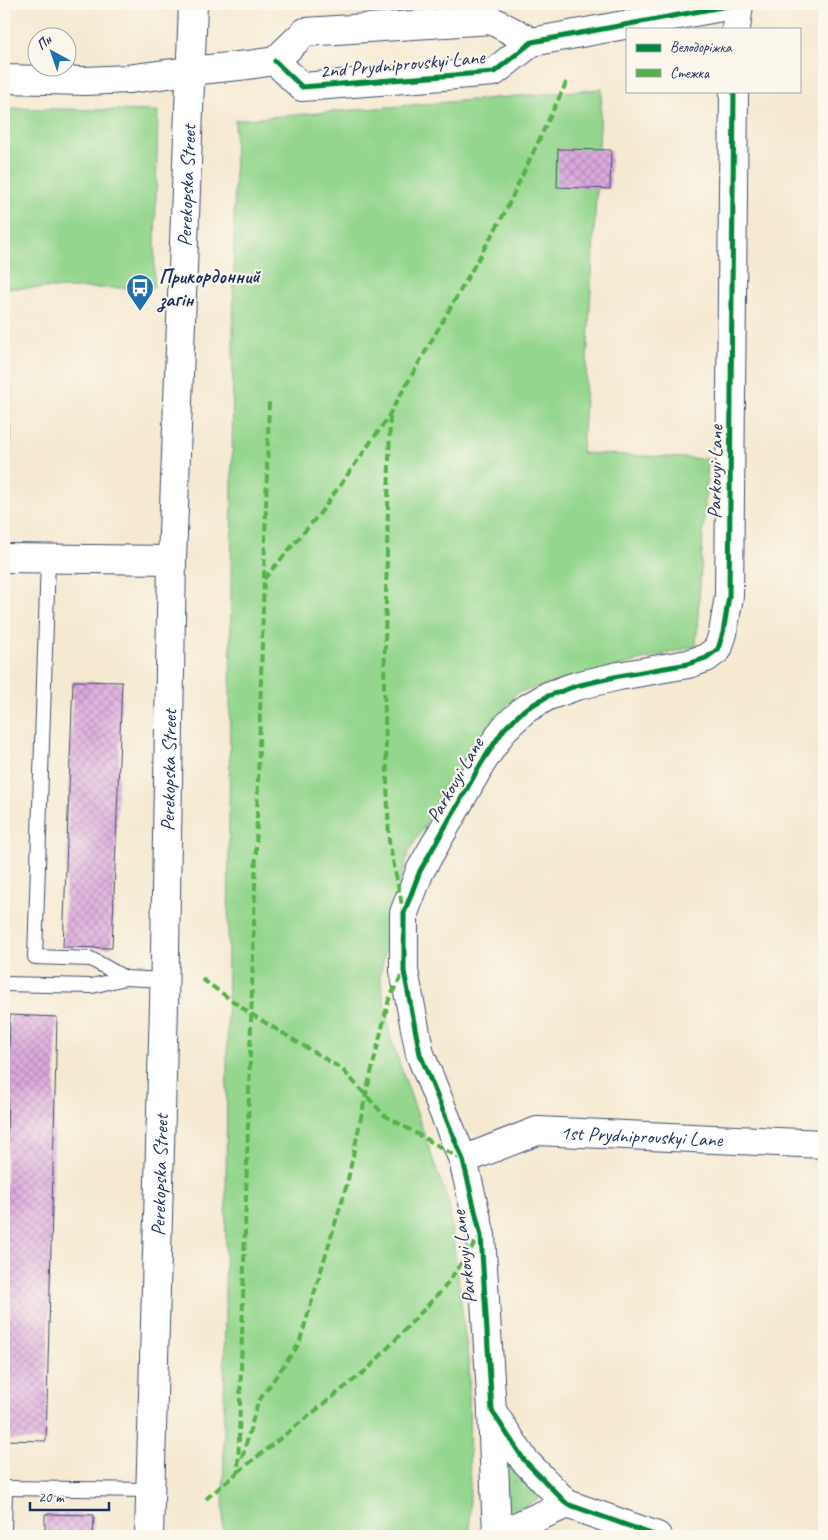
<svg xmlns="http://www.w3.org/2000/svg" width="828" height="1540" viewBox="0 0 828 1540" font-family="Caveat,sans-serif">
<defs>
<pattern id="grass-tufts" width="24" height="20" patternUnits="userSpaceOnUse" patternTransform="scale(1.25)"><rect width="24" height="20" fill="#94d68e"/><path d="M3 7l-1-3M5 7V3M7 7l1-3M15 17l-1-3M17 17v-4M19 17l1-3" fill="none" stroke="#7fb87d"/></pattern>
<pattern id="building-cross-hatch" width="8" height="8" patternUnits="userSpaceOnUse" patternTransform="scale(1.25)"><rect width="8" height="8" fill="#dda9dd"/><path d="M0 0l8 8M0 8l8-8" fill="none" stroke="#b28ab6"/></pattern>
</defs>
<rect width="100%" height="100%" fill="#fbf7ec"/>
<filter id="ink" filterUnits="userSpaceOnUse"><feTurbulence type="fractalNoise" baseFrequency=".02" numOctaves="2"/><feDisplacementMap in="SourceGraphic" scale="10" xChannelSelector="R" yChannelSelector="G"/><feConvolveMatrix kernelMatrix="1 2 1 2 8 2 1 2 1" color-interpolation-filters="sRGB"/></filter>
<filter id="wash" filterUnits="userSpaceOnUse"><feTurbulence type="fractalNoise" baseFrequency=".0096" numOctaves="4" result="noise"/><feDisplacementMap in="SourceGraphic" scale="20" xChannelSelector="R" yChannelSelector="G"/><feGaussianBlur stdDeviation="1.12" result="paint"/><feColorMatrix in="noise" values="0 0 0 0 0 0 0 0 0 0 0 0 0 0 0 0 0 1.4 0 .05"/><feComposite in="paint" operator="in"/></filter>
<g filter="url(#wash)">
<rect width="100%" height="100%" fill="#f5e9d1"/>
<path fill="url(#grass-tufts)" stroke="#588276" d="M503,1449L539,1498L507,1518Z"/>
<g fill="#94d68e" stroke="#588276">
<path d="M602,89L582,453L708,459L696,646L516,693L451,781L408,853L391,923L380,976L390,1036L449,1205L469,1367L470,1536H223L235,120Z"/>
<path d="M4,108L158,111L154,288H4Z"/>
</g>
<g id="blocks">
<g fill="url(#building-cross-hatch)">
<path d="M558,149L611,150L610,189L557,187Z"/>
<path d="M4,382L9,383L7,484H4Z"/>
<path d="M73,681L122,682L112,948L63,947Z"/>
<path d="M10,1015L57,1017L46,1441L4,1440V1254Z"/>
<path d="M45,1514L94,1515L93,1536H45Z"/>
</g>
</g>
</g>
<g filter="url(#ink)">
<use href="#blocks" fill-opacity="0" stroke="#3c4b6f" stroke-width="1"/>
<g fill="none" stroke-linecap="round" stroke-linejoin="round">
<defs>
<g id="service">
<path d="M48,560L35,957L91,959L125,978L165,980"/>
<path d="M4,984L92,986L125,978"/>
<path d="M4,1488L150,1490"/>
<path d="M4,1531L5,1488"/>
</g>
<g id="minor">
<path d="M736,29L739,4"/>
<path d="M275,61L302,87L494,72L532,42L738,4"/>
<path d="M190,71L248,65L275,61L305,32L491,20L532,42"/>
<path id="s1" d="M463,1160L537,1131L824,1144"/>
<path d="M492,1411L497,1535"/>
<path d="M495,1536L567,1504"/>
<path d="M657,1536L567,1504L524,1460L492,1411L481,1236L463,1160L420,1054L404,971V913L420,871L482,762L504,729L524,710L548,696L576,686L619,676L688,664L706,658L718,649L723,633L729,596L734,91"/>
</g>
<g id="secondary">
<path d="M4,79L86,81L128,79L190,71"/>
<path d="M4,558L172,560"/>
</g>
<g id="primary">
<path id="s2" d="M149,1536L164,1005L172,560L193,4"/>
</g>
</defs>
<use href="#service" stroke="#3c4b6f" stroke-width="16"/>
<use href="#minor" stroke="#3c4b6f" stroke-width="30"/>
<use href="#secondary" stroke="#3c4b6f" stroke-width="30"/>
<use href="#primary" stroke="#3c4b6f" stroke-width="30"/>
<use href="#service" stroke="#fff" stroke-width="14"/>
<use href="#minor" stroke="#fff" stroke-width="28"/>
<use href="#secondary" stroke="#fff" stroke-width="28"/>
<use href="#primary" stroke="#fff" stroke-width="28"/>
<g stroke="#55b248" stroke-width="4" stroke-dasharray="8 4" stroke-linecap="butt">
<path d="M390,417L384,686L389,841L403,910"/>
<path d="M264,579L321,512L385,422L504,214L567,81"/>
<path d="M202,979L251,1014L342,1069L384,1115L461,1159"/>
<path d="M242,1458L258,1402L299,1344L347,1184L366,1094L389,999L404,971"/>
<path d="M238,1472L369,1368L444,1288L480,1236"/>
<path d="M206,1499L238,1472L269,402"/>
</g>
<defs>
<g id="cycleway">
<path d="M275,61L302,87L494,72L532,42L738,4"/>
<path d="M657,1536L567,1504L524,1460L492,1411L481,1236L463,1160L420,1054L404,971V913L420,871L482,762L504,729L524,710L548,696L576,686L619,676L688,664L706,658L718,649L723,633L729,596L734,91"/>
</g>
</defs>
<use href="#cycleway" stroke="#fbf7ec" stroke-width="8"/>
<use href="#cycleway" stroke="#00873e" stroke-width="5"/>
</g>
</g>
<defs>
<symbol id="bus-pin" viewBox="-11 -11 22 30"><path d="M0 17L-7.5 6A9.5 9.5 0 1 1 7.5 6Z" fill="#1f6fb2" stroke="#fbf7ec"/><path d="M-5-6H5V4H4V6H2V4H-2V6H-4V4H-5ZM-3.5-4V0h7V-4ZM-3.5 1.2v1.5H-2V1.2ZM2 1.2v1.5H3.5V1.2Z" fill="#fff"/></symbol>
</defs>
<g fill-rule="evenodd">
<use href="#bus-pin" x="124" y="272" width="32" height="43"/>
</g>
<g text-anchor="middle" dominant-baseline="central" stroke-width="4.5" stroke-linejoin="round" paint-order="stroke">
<g font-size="20" fill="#1b2f5e" stroke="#fbf7ec">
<text transform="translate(402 64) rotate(-5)">2nd Prydniprovskyi Lane</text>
<text stroke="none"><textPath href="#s2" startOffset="1351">Perekopska Street</textPath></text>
<text transform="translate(715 472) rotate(-89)">Parkovyi Lane</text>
<text stroke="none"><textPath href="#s2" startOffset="766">Perekopska Street</textPath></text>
<text transform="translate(455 780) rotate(-60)">Parkovyi Lane</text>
<text stroke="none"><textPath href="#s1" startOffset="184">1st Prydniprovskyi Lane</textPath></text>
<text stroke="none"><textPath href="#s2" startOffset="361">Perekopska Street</textPath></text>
<text transform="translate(464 1257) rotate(-97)">Parkovyi Lane</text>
</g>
<g font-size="20" font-weight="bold" fill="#1b2f5e" stroke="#fbf7ec" text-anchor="start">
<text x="159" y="276">Прикордонний<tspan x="159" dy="23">загін</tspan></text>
</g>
</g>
<rect width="828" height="1540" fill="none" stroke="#fbf7ec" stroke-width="20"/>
<rect x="626" y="28" width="175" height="65" fill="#fbf7ec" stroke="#a1a7b3"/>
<rect x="636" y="44" width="25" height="8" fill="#00873e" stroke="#a1a7b3"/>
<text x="670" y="52" font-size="15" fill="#1b2f5e">Велодоріжка</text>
<rect x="636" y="69" width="25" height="8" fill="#55b248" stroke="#a1a7b3"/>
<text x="670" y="78" font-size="15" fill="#1b2f5e">Стежка</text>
<g transform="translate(52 52) rotate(320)"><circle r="24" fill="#fbf7ec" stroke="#a1a7b3"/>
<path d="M0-4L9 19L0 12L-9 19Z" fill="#1f6fb2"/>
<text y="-8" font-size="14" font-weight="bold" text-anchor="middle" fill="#1b2f5e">Пн</text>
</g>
<path d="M30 1502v8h79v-8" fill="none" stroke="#1b2f5e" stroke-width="2.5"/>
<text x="38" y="1502" font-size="15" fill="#1b2f5e" stroke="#fbf7ec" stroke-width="4" paint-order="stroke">20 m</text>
</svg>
